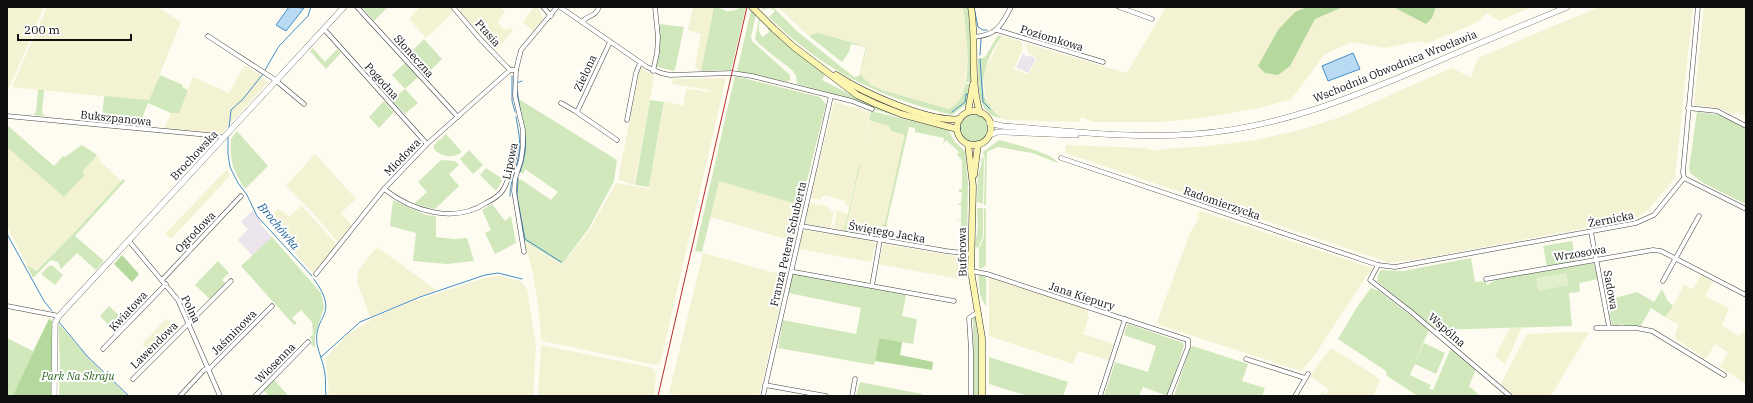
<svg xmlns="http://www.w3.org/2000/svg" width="1753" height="403" viewBox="0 0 1753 403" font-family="'IBM Plex Serif',serif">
<rect width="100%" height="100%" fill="#fefcf1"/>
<g fill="#ece4ed">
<path d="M1024,52L1025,56L1027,57L1029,55L1036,59L1028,73L1016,67Z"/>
<path d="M253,210L261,222L260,224L272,237L253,256L238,240L248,229L241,222Z"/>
</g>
<g fill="#f3f2d2">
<path d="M7,7H44L7,93Z"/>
<path d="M47,7H158L181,22L149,101L12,87Z"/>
<path d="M420,7H452L455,11L426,38L409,19Z"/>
<path d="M464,7H500L505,12L497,22L505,30L511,28L513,30L496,51L459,11Z"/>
<path d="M534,7H538L543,19L540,27L534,32L523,22Z"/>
<path d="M693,7H714L701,71L695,67L701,34L688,30Z"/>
<path d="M778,7H963L967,32V65L964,90L960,100L949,109L899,96L871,85L860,74L867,47L819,33L812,34L809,36Z"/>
<path d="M1166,7H1307L1295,12L1303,39L1315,19L1343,7H1393L1426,24L1432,18L1436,7H1532L1499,21L1487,13L1478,22L1426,44L1420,41L1385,48L1351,42L1325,54L1296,93L1289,100L1259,108L1202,118L1162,122H1093L1082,117L1080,119V122L1008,120L1001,118L988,104L984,87V71L1002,36L1021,41L1023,49L1014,69L1028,75L1037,59L1028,52L1025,45L1027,44L1127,73Z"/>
<path d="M1599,7H1693L1675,178L1649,209L1638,217L1612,223H1589L1586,227L1581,229L1425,258L1390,263L1065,153L1066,145L1144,148L1155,151L1171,148L1197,147L1251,141L1300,130L1341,117L1451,68L1471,77L1478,58Z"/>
<path d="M1704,7H1746V117L1736,112L1734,115L1722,109L1694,105Z"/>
<path d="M245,65L268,82L220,135L164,130L171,113H179L193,77L229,93Z"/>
<path d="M640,67L653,75L654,78L634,185L618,180Z"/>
<path d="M726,78L661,360L657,364H650L543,341L541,338L538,304L533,274L525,243L562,265L590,229L616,183L651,189L649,187L665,101L683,106L686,89L711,92L710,90L672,84L673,79Z"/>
<path d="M834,102L870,112L862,151L869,120L881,123L889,126L891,131L904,134L903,146L885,223L871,233L849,228L846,226L859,165L849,206L845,205V201L827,196H822L820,200L812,198L811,195Z"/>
<path d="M7,147L64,197L85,175L82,172L97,155L100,161L121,181L73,234L35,271L27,265L7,226Z"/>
<path d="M315,154L356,199L341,213L351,225L338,242L312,212L286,186Z"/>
<path d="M227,169L230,176L171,239L165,234Z"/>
<path d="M719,181L803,206L795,240L793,241L710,217Z"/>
<path d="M808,203L827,206L830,211L834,212L830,228L805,224Z"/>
<path d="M302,206L337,245L313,273L266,221L278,209L289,216Z"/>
<path d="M837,210L848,214L844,231L834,229Z"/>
<path d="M1201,211L1372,268L1314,356L1301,371L1159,325L1158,319L1190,233L1199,218L1196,215Z"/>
<path d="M805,230L873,241L875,244L871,262L799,249L802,232Z"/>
<path d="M884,244L960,257L959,279L878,264Z"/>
<path d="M377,247L388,255L436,290L370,317L357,281L358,271Z"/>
<path d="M703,253L787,276L759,396H679L669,393Z"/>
<path d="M1701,275L1713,281L1705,296L1729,308L1722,325L1739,336L1746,329V384L1720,367L1728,352L1715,344L1706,359L1676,339L1675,333L1679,325L1665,317L1673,306L1684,285L1693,289Z"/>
<path d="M499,276L520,281L527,289L536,346L533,396H329L326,358L348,334L374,318L408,303L485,278Z"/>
<path d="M989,277L1089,309L1087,316L1089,317L1083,334L1114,344L1108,360L1078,351L1073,364L989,336Z"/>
<path d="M166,319L179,329L153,355L142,344Z"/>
<path d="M1522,327L1505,364L1495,356L1510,328Z"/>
<path d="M1573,332H1588V334L1551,396H1512L1500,385L1527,334Z"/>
<path d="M541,345L649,367L654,369L656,375L654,396H538Z"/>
<path d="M1331,348L1376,376L1380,381L1373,396H1319L1322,391L1326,394L1329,390L1310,376Z"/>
</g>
<g fill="#d1e8bc">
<path d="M362,7H388L374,21Z"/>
<path d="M714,7C721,7 724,12 730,11C737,11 738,7 746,7L731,70L701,71Z"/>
<path d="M763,7H773L798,32L854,77L859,76L866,47L851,44L849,52L842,62L809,36L812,34L819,33L867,47L860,74L871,85L885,91L949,109C953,106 957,104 960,99C973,78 966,30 963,7H969L973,70L971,82H967L966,84L971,85L968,103L952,115C879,97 823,71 769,17L775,11C771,7 767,8 763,10L761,8Z"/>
<path d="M751,10L756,15L751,37L752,41L790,75V80L787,82L737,71Z"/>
<path d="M759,18L760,20C759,26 757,32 763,37L769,32L767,26L780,39L833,80L825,75L822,80L875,107L946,129L910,120L873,109L853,100L797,84L796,76L793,71L759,44L755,39Z"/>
<path d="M660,24L684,27L675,70L673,71L655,66Z"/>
<path d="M998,35L1002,36C989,52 975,86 989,105C992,110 997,114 1001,118C975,116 978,78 978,59L985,57Z"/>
<path d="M424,39L442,59L425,76L407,56Z"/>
<path d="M313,48L325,62L337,49L341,53L326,69L310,51Z"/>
<path d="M405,63L418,77L405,89L418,103L405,114L391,100L405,89L392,75Z"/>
<path d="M160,75L183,85L182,87L188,90L179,113H171L148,103L138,128L103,124L99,121L102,119L104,96L149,100Z"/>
<path d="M735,76L820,97L826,104L805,189L803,206L719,181L702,252L695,251Z"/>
<path d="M38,90H44L42,113L46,116L33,115L36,112Z"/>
<path d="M517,98L617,160L614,181L589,228L562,264L524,241L515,188L516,179L522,180L551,200L558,192L525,169L523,174L519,171L525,144Z"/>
<path d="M650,100L664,102L649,187L635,185Z"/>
<path d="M384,101L394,112L379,128L369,117Z"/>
<path d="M871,111L948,130L955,142L965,151L968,183L967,248L965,251H961L963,235H961V220H956L961,219V205H956L961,203L962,192H959V189H962V160L957,155L959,152L946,140L943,144L944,138L915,132V128L909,127L886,227L881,226L885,223L904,137L903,134L891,131L889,126L869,120Z"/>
<path d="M1697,112L1721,115L1746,128V204L1705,184L1690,173L1689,169Z"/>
<circle cx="974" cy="128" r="14"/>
<path d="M7,125L54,166L63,156L65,157L82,145L97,155L82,172L85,175L64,197L7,147Z"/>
<path d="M237,131L268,166L245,189C232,169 230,162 231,139Z"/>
<path d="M446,134L462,152C452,159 442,157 434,149V145Z"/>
<path d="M999,140C1010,143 1054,153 1058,163L1032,153L998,147L987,152L986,205H984L985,160L983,152Z"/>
<path d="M469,150L483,165L473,174L460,159Z"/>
<path d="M982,155L984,160L983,204L977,202L978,174L981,166Z"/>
<path d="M441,160L455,161L459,165L449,174L459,186L435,209L414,204L427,192L418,182Z"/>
<path d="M859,165H860L846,226L849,228L871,233L877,229L876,236L844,231Z"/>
<path d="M486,168L503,179L496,191L480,175Z"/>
<path d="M123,179L125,181L75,236L104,261L96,270L77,253L61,269L58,262L51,260L33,278L27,265L36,271L73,234Z"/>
<path d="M393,200L426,215L436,216V237L454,239L467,238L474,261L447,264L413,261L416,233L390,226Z"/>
<path d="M492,204L505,221L511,216L516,243L495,254L485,233L491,230L482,210Z"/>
<path d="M977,208H983V236L978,248L975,246L978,227Z"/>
<path d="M984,208L986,209V266L979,269V248L984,237Z"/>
<path d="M272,237L321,293L324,307L315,336V348L311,344L312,340L310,337L313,334L312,322L301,310L292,318L297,323L294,325L241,266Z"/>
<path d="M1572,241L1576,262L1547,266L1543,246Z"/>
<path d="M1471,258L1475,282L1485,281L1487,285L1499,278L1594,263L1598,279L1579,283V281L1580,292L1569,293L1572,326L1436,330L1377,281L1378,275L1381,270L1403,271Z"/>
<path d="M218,261L229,273L222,280L227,284L211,300L195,285Z"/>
<path d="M49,266H53L63,275L55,285L41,274Z"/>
<path d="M792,273L906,295L902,316L917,319L913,344L879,338L874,365L778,348L783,320L856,334L861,308L789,293Z"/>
<path d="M978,274L986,276V307L980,295Z"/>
<path d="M1371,288L1379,291L1429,330L1414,364L1424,343L1445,353L1436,374L1415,364L1410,375L1431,385L1429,389L1433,390L1450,350L1453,349L1465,361L1476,369L1469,386L1479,395V396H1418L1387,376L1386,371L1338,339L1357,307Z"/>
<path d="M1662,289L1667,300L1673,306L1665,317L1651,308L1640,327L1627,326L1621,324L1618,326L1612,325L1607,300L1637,292L1654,302Z"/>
<path d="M109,306L126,322L116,333L100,316Z"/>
<path d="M975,316L979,343V396H973V317Z"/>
<path d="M49,319H51L53,396H7V338L33,351Z"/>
<path d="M58,323L91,361L128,396H59L60,363Z"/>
<path d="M1129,324L1183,343L1184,345L1168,396L1143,387L1139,396H1104L1115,362L1148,372L1156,346L1124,335L1127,325Z"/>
<path d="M1193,346L1248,364L1242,381L1265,388L1262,396H1174L1190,348Z"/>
<path d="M989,357L1068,382L1063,396H1028L989,384Z"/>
<path d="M274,380L287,394L285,396H269L263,390Z"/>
<path d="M860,382L922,394V396H856Z"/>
</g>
<g fill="#b5d89c">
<path d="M1307,7H1343L1315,19L1290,66L1278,75L1265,73L1258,66L1278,30L1295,12Z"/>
<path d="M1393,7H1436L1432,18L1426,24Z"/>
<path d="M122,255L139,274L132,282L114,264Z"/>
<path d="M49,319L53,322L52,359L53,396H13Z"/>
<path d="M879,338L902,342L900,355L933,362L932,370L875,361Z"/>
</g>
<path fill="#e2efcd" d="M1566,273L1569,285L1538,291L1536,278Z"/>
<g fill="#b8dbf3" stroke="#438ec7">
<path d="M289,7L304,8L286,31L276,25Z"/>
<path d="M1353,53L1360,69L1328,81L1322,66Z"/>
</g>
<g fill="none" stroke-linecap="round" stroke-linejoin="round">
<g stroke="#438ec7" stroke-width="1">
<path d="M974,7L978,27L983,30H987"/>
<path d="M980,55L981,39"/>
<path d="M980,59L983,102L990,109"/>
<path d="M265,70L279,46L308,16L311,7"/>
<path d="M512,76V101L515,112"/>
<path d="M517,83L522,81"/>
<path d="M517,90L521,115"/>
<path d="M952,112L965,102L966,94H968"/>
<path d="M229,128L231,110L243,99L263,74"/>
<path d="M228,137V154L230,167L238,183L247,195L257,216L312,276"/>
<path d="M520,172C524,160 527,149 525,136"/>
<path d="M518,178L517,196L525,239L561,262"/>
<path d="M510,196C510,181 517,168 519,153C521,141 518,129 516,117"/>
<path d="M7,234L44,301L52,311"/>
<path d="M314,279C341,317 313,314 317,344C319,354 324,364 325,374C326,381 325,389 326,396"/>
<path d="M59,322L87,356L129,396"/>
<path d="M321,357L360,322L420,297L485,275L498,273L522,279"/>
</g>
<defs>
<g id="minor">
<path d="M357,7L458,117"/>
<path d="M453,7L480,39L510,70"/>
<path d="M543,7L551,16"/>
<path d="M560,7L647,67L661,73L670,75L732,73L752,76L852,101L872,109"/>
<path d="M1119,7L1152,19"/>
<path d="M582,22C588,14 595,18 599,7"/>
<path d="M324,29L427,144"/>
<path d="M997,30L1103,62"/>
<path d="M208,36L274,79L304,104"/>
<path d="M974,37C997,35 1001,26 1011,7"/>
<path d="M653,71L657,53L658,37L655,7"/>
<path d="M561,103L575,111L617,140"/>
<path d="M1688,108L1717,111L1746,126"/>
<path d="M577,112L610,42"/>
<path d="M7,116L219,136L223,139"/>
<path d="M627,120L636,73L640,63"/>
<path d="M1061,158L1378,265L1395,267L1636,223L1654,215L1684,178"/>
<path d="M1684,178L1683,172L1698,7"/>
<path d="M1684,178L1746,209"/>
<path d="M384,189C412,211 454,224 486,203C492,200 499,196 503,190C509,180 515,158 516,146"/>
<path d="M801,226L946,251L971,254"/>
<path d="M1591,232L1609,327"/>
<path d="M129,241L178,300L220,396"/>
<path d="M524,252L514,191L515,179L521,160L523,145V130L515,96L516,70L521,50L557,7"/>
<path d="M1378,265L1370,280L1410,311L1510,396"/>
<path d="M971,271L987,274L1188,340V347L1169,396"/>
<path d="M794,272L954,301"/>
<path d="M316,274L384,189L427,144L510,70H516"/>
<path d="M1486,279L1653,250L1661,251L1746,295"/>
<path d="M162,280L241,196"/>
<path d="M1663,281L1699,216"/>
<path d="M872,286L880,240"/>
<path d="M7,306L59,316"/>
<path d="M1596,328H1636L1652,331L1724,375"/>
<path d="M103,349L166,284"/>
<path d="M1246,359L1305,378"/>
<path d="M133,379L231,281"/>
<path d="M765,385L826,396"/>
<path d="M180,396L204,370L210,368L272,306"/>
<path d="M255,396L308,342"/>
<path d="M763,396L831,96"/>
<path d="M852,396L855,379"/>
<path d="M971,396V350L969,318L975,314L979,315"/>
<path d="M1100,396L1125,319"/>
<path d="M1295,396L1308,374"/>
</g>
<g id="tertiary">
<path d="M989,123L1002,126C1068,131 1129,139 1195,134C1280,128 1359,95 1436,62C1480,43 1524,25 1567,7"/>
<path d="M989,135L998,132H1007L1076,135"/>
<path d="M54,396L55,323L59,316L344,7"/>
</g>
<g id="secondary">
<path d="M752,7L774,29L794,47L857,95L876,104L901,114L957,129"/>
<path d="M971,7C977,42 969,79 980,113"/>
<path d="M836,75C862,92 929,123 960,119"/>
<circle cx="974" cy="128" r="17"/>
<path d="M968,112L973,84"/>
<path d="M968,144L973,186L971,271L982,338V396"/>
<path d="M974,175L978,144"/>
</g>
</defs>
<use href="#minor" stroke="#424242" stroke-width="5"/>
<use href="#tertiary" stroke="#424242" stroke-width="6"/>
<use href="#secondary" stroke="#313131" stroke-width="7"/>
<use href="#minor" stroke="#fff" stroke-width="4"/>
<use href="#tertiary" stroke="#fff" stroke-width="5.5"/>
<use href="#secondary" stroke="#fbf5b0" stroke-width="6"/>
<path stroke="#b92d2f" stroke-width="1" d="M658,396L747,7"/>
</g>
<g text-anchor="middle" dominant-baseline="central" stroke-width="4" stroke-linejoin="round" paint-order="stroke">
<g font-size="11" fill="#0f0f0f" stroke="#fff">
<text transform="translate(488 33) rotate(48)">Ptasia</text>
<text transform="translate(1052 38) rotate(17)">Poziomkowa</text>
<text transform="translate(414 56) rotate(48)">Słoneczna</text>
<text transform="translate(1395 66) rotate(-22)">Wschodnia Obwodnica Wrocławia</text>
<text transform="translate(585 73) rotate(-65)">Zielona</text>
<text transform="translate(382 81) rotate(48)">Pogodna</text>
<text transform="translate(116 118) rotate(6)">Bukszpanowa</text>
<text transform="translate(194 155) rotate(-47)">Brochowska</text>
<text transform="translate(402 157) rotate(-46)">Miodowa</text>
<text transform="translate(510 161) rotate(-78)">Lipowa</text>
<text transform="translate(1222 203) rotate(19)">Radomierzycka</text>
<text transform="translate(1611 219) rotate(-11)">Żernicka</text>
<text transform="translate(195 232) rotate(-46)">Ogrodowa</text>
<text transform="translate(887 232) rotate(10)">Świętego Jacka</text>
<text transform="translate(788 244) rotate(-77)">Franza Petera Schuberta</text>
<text transform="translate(962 252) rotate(-91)">Buforowa</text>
<text transform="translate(1580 253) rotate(-9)">Wrzosowa</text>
<text transform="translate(1611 290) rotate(80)">Sadowa</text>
<text transform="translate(1082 296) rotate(18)">Jana Kiepury</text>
<text transform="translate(191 309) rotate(64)">Polna</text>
<text transform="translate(128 311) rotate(-47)">Kwiatowa</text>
<text transform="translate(1447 330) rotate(41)">Wspólna</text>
<text transform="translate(234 332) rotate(-45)">Jaśminowa</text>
<text transform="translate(154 345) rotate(-45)">Lawendowa</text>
<text transform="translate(275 363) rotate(-45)">Wiosenna</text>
</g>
<g font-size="11" font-style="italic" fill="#2d6422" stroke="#fff">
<text x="78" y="376">Park Na Skraju</text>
</g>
<g font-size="12" font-style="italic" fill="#1d609b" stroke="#fff">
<text transform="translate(279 226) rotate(50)">Brochówka</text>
</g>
</g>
<rect width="1753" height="403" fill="none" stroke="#0f0f0f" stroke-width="16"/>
<path d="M18 34v6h113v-6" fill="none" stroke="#0f0f0f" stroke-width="2"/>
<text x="24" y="34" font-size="12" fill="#0f0f0f" stroke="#ffffff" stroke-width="3" paint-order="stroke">200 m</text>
</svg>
